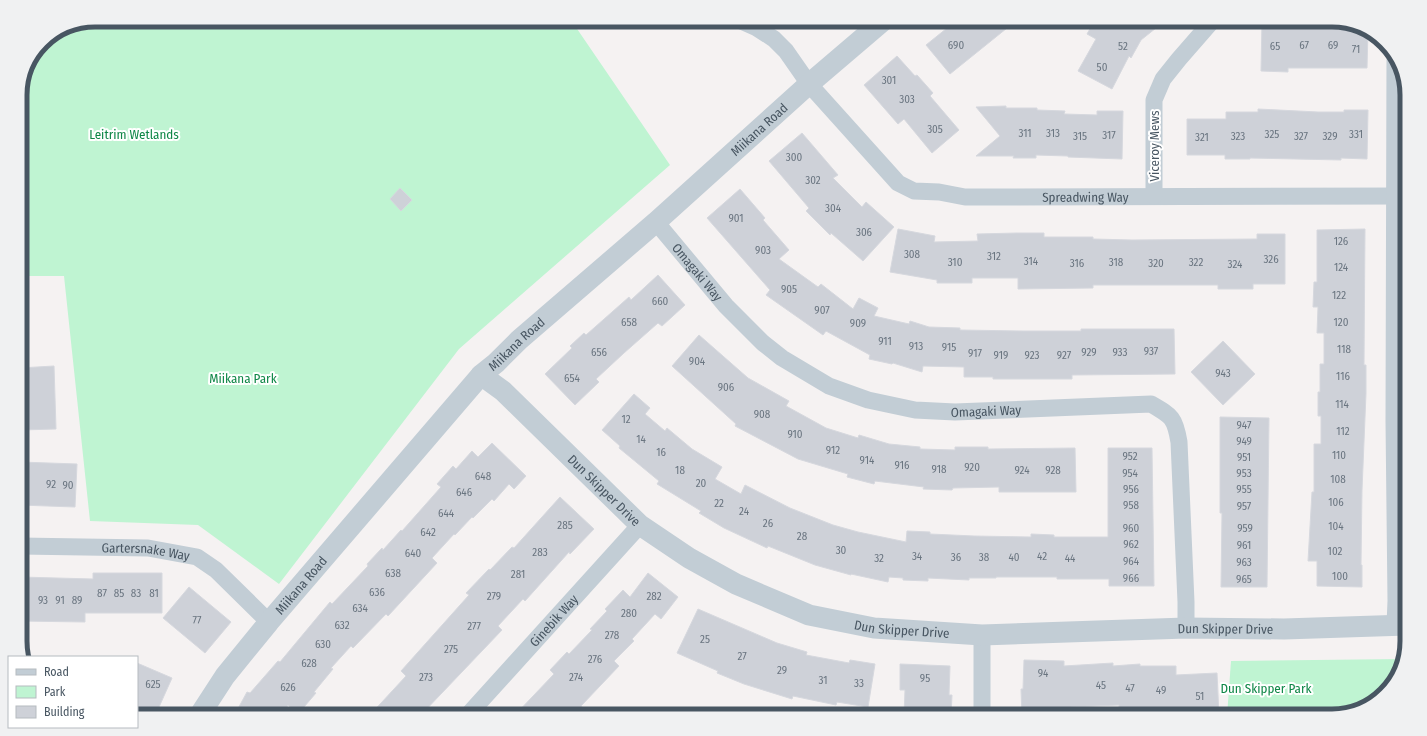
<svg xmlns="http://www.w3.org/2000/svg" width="1427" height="736" viewBox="0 0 1427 736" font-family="'Fira Sans Condensed',sans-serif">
<rect width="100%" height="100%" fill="#f5f2f2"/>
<g fill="#bff4d2">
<path d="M95,20H571L670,165L459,349L279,584L198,525L90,521L64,276H20V91L42,42L67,26Z"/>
<path d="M1403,659L1399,674L1373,703L1332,716H1227L1231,661Z"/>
</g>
<g fill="#ced1d8" stroke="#d6d8de">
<path d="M957,20H1017L950,74L926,45Z"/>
<path d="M1095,20H1166L1141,40L1131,58L1129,56L1112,89L1078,71L1096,39L1087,34Z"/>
<path d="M1323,20H1332L1365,28L1368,30L1367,68H1288V72L1261,71L1262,21H1323Z"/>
<path d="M897,56L915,76L917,75L933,93L930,96L959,130L932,153L904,119L898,124L864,85Z"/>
<path d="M1006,106V108H1037V110L1065,111L1064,114L1097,115V111H1123L1122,159L1068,157V156L1036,155V158H1013L1014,156H976L1000,136L976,107Z"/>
<path d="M1258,109L1318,112H1344V110H1368L1367,159L1341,158V160L1250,158V159H1225V155H1187V119H1226V112H1258Z"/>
<path d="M802,133L838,175L833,178L862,207L866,202L894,227L863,261L831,233L830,235L806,211L809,208L769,161Z"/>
<path d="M400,188L412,200L401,211L390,199Z"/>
<path d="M740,189L765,218L763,220L789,250L779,259L818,287L821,284L853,309L859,298L878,308L874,316L909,324L910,321L929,327L960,328V330L1024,331H1081V329H1174L1175,374L1072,375V379H993V377H964V367L923,366L922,372L893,363L892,364L869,359L870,355L826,331L823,335L766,295L770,290L707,218Z"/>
<path d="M898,229L935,236L934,242L978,241L977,234L1017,233H1044V237H1093V239L1132,240L1257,239V234H1285V284H1253V289H1218V285H1093V288L1018,289V278H972V283H937V280L890,272Z"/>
<path d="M1365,229L1364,365H1366V393L1362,490L1361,565H1362V587L1317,586V561H1308L1312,492H1314V444H1321V416H1318V392H1320V364H1324V333H1317L1318,307H1313L1314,282H1317V230Z"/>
<path d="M658,275L685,305L662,326L658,323L624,353L596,379L599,382L575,405L545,374L572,348L570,346L584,333L586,335L629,297L631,300Z"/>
<path d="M699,335L748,378L789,401L786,406L826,428L858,438L859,435L889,444L920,447V449L955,450V447H988V449L1075,448L1076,492H999V487L953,488L952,490L923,489L924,487L875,481L874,484L847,477L848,474L798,459L735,426L736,424L672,366Z"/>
<path d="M1223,341L1255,374L1223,405L1191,372Z"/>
<path d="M54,366L56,429L20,430V368Z"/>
<path d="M634,394L650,408L645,414L665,431L667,428L692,449L722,467L715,479L741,494L745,485L790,508L833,525L858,532L906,542L907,531L930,532V534L974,536L1031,537V534L1054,535V537H1108V448H1152L1154,586H1109V579H1057V577H996V578H969V580L928,578V581L903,580V578L889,577L888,582L851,574V575L815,565L768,546L767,548L724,528L699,513L701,511L657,484L659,481L619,448L620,446L602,430Z"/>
<path d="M1220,417L1269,418L1267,587H1221L1222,513H1220Z"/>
<path d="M492,443L526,476L514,489L509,484L494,501L492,499L473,518L472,517L455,535L454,534L432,558L437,563L388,616L386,614L353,648L351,646L331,668L333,669L314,692L316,693L298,714L288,705L282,716H234L247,692L250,693L278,661L280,662L330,602L332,604L368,566L367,564L382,548L383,550L401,530L402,531L441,487L437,484L453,466L456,469L472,451L478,457Z"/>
<path d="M20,462L77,464L75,507L20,505Z"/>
<path d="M560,497L594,529L570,554L569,552L525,601L523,599L498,626L502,630L420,716H369L406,676L401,671L469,595L466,593L489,569L490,570L512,547L514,548Z"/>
<path d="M93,573H162V613H85V622L20,621V577L93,579Z"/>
<path d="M648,573L678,597L661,619L655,614L632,639L634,641L614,661L619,666L581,706L592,716H514L554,674L550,670L567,652L569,654L592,630L590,629L607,611L605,609L623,590L630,597Z"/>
<path d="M189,587L231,622L205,653L163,618Z"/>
<path d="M698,609L777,643L807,652L806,655L849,663L850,660L875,664L868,707L837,702L836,705L793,696L792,699L744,684L717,673L718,671L677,653Z"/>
<path d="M1024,660L1064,661V666L1113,663V666L1140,664V666H1176V675L1217,673L1219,716H1184V714L1146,713V710L1119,711V705L1071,707V716H1022L1021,689H1023Z"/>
<path d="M137,663L172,678L155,716H137Z"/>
<path d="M900,664L950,666L949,695H952L951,716H904L905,690H900Z"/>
</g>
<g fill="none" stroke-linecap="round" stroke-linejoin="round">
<g stroke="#c2cdd5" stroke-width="17">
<path id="s1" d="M739,20L757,28L774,39L786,51L809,84L898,183L914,191L939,192L965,197L1407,196"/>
<path d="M1395,55L1394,421L1396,601L1395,625"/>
<path d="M1154,196V100L1163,79L1179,59L1213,20"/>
<path id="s2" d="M656,222L726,306L763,343L782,358L829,386L868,400L915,410L955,412L1151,404C1172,416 1175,418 1179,442L1186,602V628"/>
<path id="s3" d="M20,546L148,548L197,557L216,570L269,622"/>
<path d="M982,635V716"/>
<path id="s4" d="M467,716L640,525"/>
</g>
<g stroke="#c2cdd5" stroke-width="21">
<path id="s5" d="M481,375L503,391L640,525L689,558L736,584L809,615L874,628L982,635L1186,628L1284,629L1407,625"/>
<path id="s6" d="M199,716L225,676L269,622L481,375L496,363L519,340L656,222L809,84L884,20"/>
</g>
</g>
<g text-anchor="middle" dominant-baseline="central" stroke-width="4" stroke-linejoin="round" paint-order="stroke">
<g font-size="11" fill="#6a7580">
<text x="956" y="45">690</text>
<text x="1304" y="45">67</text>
<text x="1333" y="45">69</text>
<text x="1123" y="46">52</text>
<text x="1275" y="46">65</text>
<text x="1356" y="49">71</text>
<text x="1102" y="67">50</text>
<text x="889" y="80">301</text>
<text x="907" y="99">303</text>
<text x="935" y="129">305</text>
<text x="1025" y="133">311</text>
<text x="1053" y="133">313</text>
<text x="1272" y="134">325</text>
<text x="1356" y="134">331</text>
<text x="1109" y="135">317</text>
<text x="1080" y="136">315</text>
<text x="1238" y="136">323</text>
<text x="1301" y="136">327</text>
<text x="1330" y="136">329</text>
<text x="1202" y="137">321</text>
<text x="794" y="157">300</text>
<text x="813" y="180">302</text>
<text x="833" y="208">304</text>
<text x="736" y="218">901</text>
<text x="864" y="232">306</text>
<text x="1341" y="241">126</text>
<text x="763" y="250">903</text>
<text x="912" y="254">308</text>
<text x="994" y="256">312</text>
<text x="1271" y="259">326</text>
<text x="1031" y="261">314</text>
<text x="955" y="262">310</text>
<text x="1116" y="262">318</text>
<text x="1196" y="262">322</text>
<text x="1077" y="263">316</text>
<text x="1156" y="263">320</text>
<text x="1235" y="264">324</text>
<text x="1341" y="267">124</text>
<text x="789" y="289">905</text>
<text x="1339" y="295">122</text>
<text x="660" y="301">660</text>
<text x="822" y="310">907</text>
<text x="629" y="322">658</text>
<text x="1341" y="322">120</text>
<text x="858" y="323">909</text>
<text x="885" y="341">911</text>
<text x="916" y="346">913</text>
<text x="949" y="347">915</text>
<text x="1344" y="349">118</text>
<text x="1151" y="351">937</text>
<text x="599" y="352">656</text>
<text x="1089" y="352">929</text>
<text x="1120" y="352">933</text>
<text x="975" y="353">917</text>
<text x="1001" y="355">919</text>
<text x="1032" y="355">923</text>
<text x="1064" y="355">927</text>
<text x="697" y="361">904</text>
<text x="1223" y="373">943</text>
<text x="1343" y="376">116</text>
<text x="572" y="378">654</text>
<text x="726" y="387">906</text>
<text x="1342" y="404">114</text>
<text x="762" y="414">908</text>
<text x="626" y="419">12</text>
<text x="1244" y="425">947</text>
<text x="1343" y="431">112</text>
<text x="795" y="434">910</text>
<text x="641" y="439">14</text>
<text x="1244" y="441">949</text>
<text x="833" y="450">912</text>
<text x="661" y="452">16</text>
<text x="1339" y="455">110</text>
<text x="1130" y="456">952</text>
<text x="1244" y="457">951</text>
<text x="867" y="460">914</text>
<text x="902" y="465">916</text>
<text x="972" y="467">920</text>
<text x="939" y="469">918</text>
<text x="680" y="470">18</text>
<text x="1022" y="470">924</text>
<text x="1053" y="470">928</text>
<text x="1130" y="473">954</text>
<text x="1244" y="473">953</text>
<text x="483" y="476">648</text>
<text x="1338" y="479">108</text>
<text x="701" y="483">20</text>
<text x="51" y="484">92</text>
<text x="68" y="485">90</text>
<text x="1131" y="489">956</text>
<text x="1244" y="489">955</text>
<text x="464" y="492">646</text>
<text x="1336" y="502">106</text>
<text x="719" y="503">22</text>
<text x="1131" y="505">958</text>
<text x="1244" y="506">957</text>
<text x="744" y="511">24</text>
<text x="446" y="513">644</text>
<text x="768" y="523">26</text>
<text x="565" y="525">285</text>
<text x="1336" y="526">104</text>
<text x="1131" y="528">960</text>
<text x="1245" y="528">959</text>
<text x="428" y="532">642</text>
<text x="802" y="536">28</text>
<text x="1131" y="544">962</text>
<text x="1244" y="545">961</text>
<text x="841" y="550">30</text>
<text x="1335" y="551">102</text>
<text x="540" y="552">283</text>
<text x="413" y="553">640</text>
<text x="917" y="556">34</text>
<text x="1042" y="556">42</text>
<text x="956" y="557">36</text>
<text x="984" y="557">38</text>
<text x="1014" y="557">40</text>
<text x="879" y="558">32</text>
<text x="1070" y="558">44</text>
<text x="1131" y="561">964</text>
<text x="1244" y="562">963</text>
<text x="393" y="573">638</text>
<text x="518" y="574">281</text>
<text x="1340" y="576">100</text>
<text x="1131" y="578">966</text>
<text x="1244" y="579">965</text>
<text x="377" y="592">636</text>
<text x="102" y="593">87</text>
<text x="119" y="593">85</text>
<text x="136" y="593">83</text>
<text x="154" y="593">81</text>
<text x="494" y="596">279</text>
<text x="654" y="596">282</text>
<text x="43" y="600">93</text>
<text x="60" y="600">91</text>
<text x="77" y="600">89</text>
<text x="360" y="608">634</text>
<text x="629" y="613">280</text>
<text x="197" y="620">77</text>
<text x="342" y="625">632</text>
<text x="474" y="626">277</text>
<text x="612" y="635">278</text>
<text x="705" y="639">25</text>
<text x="323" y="644">630</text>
<text x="451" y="649">275</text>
<text x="742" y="656">27</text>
<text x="595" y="659">276</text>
<text x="309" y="663">628</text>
<text x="782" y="670">29</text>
<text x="1043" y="673">94</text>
<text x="426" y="677">273</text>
<text x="576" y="677">274</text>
<text x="925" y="678">95</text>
<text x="823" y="680">31</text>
<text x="859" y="683">33</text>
<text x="153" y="684">625</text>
<text x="1101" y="685">45</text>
<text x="288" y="687">626</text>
<text x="1130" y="688">47</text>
<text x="1161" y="690">49</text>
<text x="1200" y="696">51</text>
</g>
<g font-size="13" fill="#485662" stroke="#fff">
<text stroke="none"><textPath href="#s6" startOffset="814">Miikana Road</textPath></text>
<text transform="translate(1154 146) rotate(-90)">Viceroy Mews</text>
<text stroke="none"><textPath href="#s1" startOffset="420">Spreadwing Way</textPath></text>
<text stroke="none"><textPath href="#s2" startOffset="65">Omagaki Way</textPath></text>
<text stroke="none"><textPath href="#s6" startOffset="490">Miikana Road</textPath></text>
<text stroke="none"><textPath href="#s2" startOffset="401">Omagaki Way</textPath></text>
<text stroke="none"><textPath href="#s5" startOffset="169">Dun Skipper Drive</textPath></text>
<text stroke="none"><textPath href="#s3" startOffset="126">Gartersnake Way</textPath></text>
<text stroke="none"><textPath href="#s6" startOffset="166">Miikana Road</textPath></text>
<text stroke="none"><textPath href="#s4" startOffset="129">Ginebik Way</textPath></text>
<text stroke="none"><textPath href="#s5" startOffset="505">Dun Skipper Drive</textPath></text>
<text stroke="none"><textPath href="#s5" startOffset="829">Dun Skipper Drive</textPath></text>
</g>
<g font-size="13" fill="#0f8747" stroke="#fff">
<text x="134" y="134">Leitrim Wetlands</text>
<text x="243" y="378">Miikana Park</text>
<text x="1266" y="688">Dun Skipper Park</text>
</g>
</g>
<path d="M0 0H1427V736H0ZM95 27H1332A68 68 0 0 1 1400 95V641A68 68 0 0 1 1332 709H95A68 68 0 0 1 27 641V95A68 68 0 0 1 95 27Z" fill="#f0f1f2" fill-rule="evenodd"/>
<path fill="none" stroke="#485662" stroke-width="5" d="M95 27H1332A68 68 0 0 1 1400 95V641A68 68 0 0 1 1332 709H95A68 68 0 0 1 27 641V95A68 68 0 0 1 95 27Z"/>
<rect x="8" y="656" width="130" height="72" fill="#ffffff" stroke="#b6bbc0"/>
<rect x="16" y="669" width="20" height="6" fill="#c2cdd5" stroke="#b6bbc0"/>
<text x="44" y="676" font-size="12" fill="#485662">Road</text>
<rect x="16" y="686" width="20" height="12" fill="#bff4d2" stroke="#b6bbc0"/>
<text x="44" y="696" font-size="12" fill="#485662">Park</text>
<rect x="16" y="706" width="20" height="12" fill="#ced1d8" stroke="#b6bbc0"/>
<text x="44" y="716" font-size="12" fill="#485662">Building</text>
</svg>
